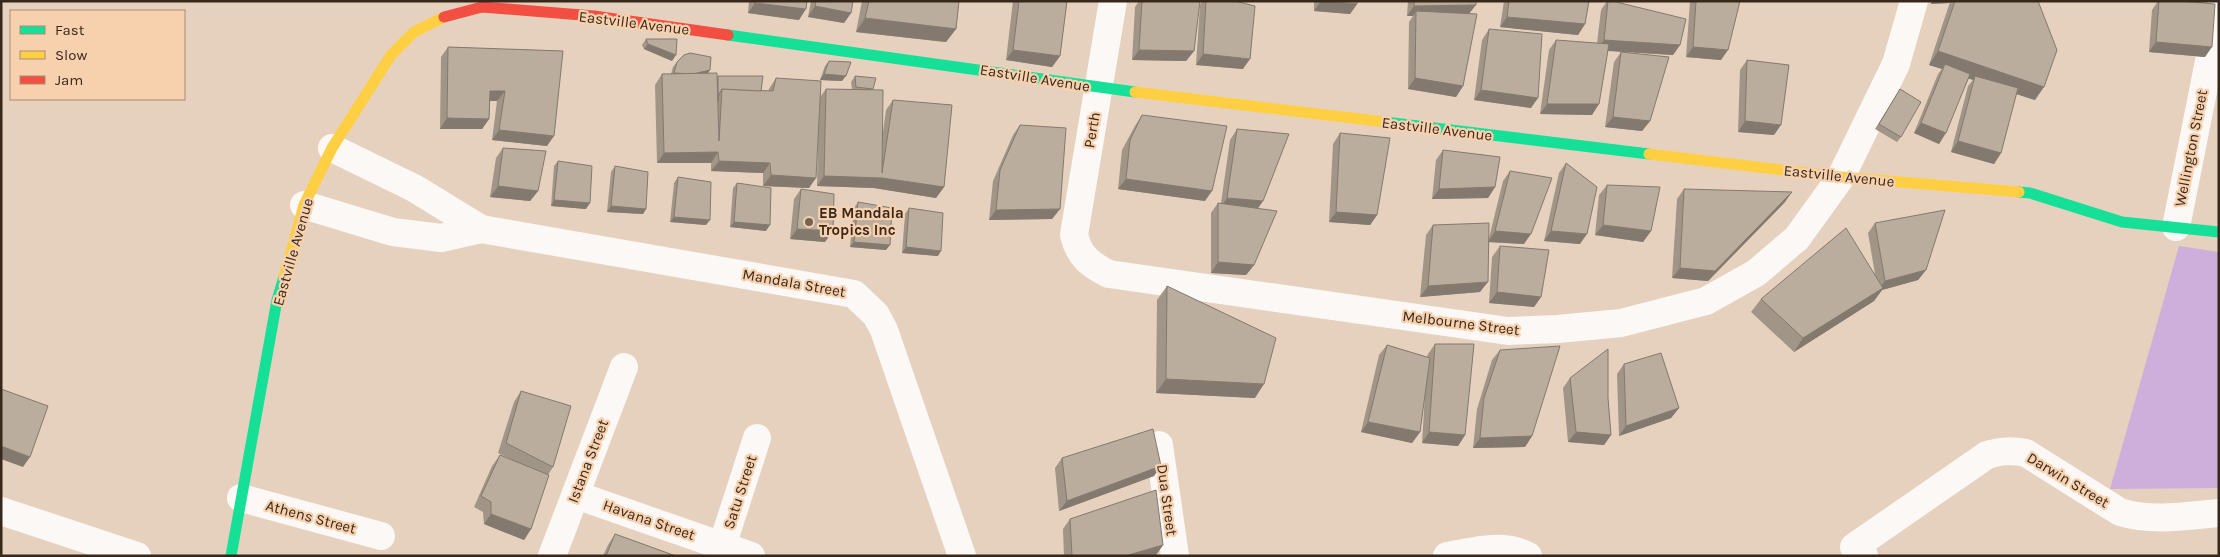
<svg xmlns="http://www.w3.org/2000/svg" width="2220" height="557" viewBox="0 0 2220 557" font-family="Karla,sans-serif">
<rect width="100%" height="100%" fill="#e6d1bf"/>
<path fill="#ceaeda" d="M2179,246L2219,252V488L2110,489Z"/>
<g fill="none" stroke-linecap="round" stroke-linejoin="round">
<g stroke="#fbf8f5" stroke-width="28">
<path d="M1113,1L1074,235C1079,256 1090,265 1109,274L1508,331L1558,329L1621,323L1706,301L1756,273L1797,238L1841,177L1896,64L1914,1"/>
<path d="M332,148L414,188L481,229"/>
<path d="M304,205L393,232L441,238L481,229L854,294L876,315L884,330L962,556"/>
<path d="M2176,227L2219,11"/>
<path d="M1159,445L1175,556"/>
<path d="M576,495L751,556"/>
<path d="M241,498L381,536"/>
<path d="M1,511L137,556"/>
<path d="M722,546L757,438"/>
<path d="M552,556L624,367"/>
<path d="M1447,556C1473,552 1503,542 1528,556"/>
<path d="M1864,556L1854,547L1987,455C2001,451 2011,450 2026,453L2120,512C2152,522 2186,516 2219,513"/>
</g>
<g stroke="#16e098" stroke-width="11">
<path d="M728,35L1135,92"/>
<path d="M1385,122L1649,154"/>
<path d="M2019,192L2030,193L2122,222L2219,232"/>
<path d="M231,556L277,300L284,277"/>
</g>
<g stroke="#ffcf43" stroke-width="11">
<path d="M1135,92L1385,122"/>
<path d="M1649,154L1841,177L2019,192"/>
<path d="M284,277L304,205L332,148L391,55L414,32L444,17"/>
</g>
<path stroke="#f24e42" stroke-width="11" d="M444,17L482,7L594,16L728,35"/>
</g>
<g fill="#a19587">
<path d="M749,1H807L799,20L748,13Z"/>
<path d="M811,1H853L851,13L844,23L808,17Z"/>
<path d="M862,1H959L956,29L946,42L856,32Z"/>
<path d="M1013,1H1067L1060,56L1052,67L1006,60Z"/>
<path d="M1139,1H1200L1194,51L1186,61L1132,60L1135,7Z"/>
<path d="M1202,1H1235L1243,69L1196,65L1200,5Z"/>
<path d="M1314,1H1357V4L1350,14L1314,11Z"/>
<path d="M1408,1H1476L1469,14L1463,86L1456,97L1408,89L1409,22L1413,16H1407Z"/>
<path d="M1504,1H1589L1585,24L1578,35L1500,27Z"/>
<path d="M1607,1H1612L1680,45L1673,55L1623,52L1650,121L1642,131L1605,127L1614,62L1621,52L1608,51L1592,115L1540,114L1549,50L1556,40L1597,43L1601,10Z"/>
<path d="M1690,1H1740L1721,60L1686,57Z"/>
<path d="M1931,1H2038L2035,100L2016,94L2001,153L1994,164L1951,152L1968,86L1973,80L1969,78L1939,144L1914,133L1938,74L1942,69L1929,65L1950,2L1949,3L1931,4Z"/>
<path d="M2158,1H2181L2205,57L2149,52L2152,10Z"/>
<path d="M1489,29L1531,108L1474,100L1482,40Z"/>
<path d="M646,39L672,61L644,49L642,45Z"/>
<path d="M448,47L563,51L547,146L492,140L497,101H490L489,119L482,129H440L441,57Z"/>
<path d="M1747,60L1774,135L1738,132L1740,70Z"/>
<path d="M829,61L842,81L820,80L825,66Z"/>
<path d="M677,62L710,70L708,73L761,91H768L769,89L776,78L820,97L826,89H852L851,82L855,76L873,90L883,132L886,110L893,100L944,187L936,198L874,188L817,186L818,133L809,188L763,186V173L711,171V163H657L655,85L662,74H671L673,67Z"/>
<path d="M1900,89L1901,137L1897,142L1875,129Z"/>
<path d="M1142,115L1205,201L1118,189L1122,150L1135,126Z"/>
<path d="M1020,125L1060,209L1052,219L989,220L993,181L1013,135Z"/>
<path d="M1237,129L1263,201L1258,208L1254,265L1246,275L1211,273V213L1218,203H1221L1230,140Z"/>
<path d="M1340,133L1377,215L1370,225L1329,222L1333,144Z"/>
<path d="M503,148L538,191L530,201L490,197L496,158Z"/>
<path d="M1443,150L1495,187L1488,198L1432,199L1436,160Z"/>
<path d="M558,161L586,209L551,206L554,166Z"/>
<path d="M1566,163L1580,244L1544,241L1559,173Z"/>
<path d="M615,166L646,209L643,214L607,212L611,172Z"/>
<path d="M1510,171L1524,244L1489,242L1480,292L1420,297L1426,235L1433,225L1489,238L1503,181Z"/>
<path d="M678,177L706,225L670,222L674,183Z"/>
<path d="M737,183L766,231L730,227L733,188Z"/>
<path d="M1607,185L1651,231L1643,242L1595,235L1599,195Z"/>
<path d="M801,189L825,242L790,239L794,199Z"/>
<path d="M1684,189L1785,202L1708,281L1672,278L1677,199Z"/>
<path d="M858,202L886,250L850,247L854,208Z"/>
<path d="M909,208L938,256L902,253L905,214Z"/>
<path d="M1875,223L1926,270L1918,280L1882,290L1874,301L1794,352L1751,312L1761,299L1875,274L1868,233Z"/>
<path d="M1500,246L1541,297L1534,307L1489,303L1492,257Z"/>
<path d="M1167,286L1255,398L1156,393L1157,300Z"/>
<path d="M1435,344L1465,435L1458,446L1422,443L1425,393L1420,432L1412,443L1361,432L1379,355L1387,345L1427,357L1428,354Z"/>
<path d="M1500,350L1532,436L1525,447L1473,448L1477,409L1492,360Z"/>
<path d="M1624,364L1679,408L1671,418L1619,436L1617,374Z"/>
<path d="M1570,378L1608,398L1611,435L1604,445L1568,442L1563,388Z"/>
<path d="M521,391L553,467L548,475L531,529L524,540L484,524L483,512L474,507L492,466L500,455L514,461L498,453L514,402Z"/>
<path d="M1062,458L1161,466L1154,476L1059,511L1055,468Z"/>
<path d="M1070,519L1163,545L1156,555L1154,556H1064L1063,529Z"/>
<path d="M615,534L676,556H603L608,545Z"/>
</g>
<g fill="#83796e">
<path d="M1280,1H1296L1295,2Z"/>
<path d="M1321,1L1357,4L1350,14L1314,11Z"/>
<path d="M1933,1H1950L1949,3L1931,4Z"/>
<path d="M755,3L806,9L799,20L748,13Z"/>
<path d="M1476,5L1468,15L1416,11L1413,16H1407L1414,6Z"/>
<path d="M815,6L851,13L844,23L808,17Z"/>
<path d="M1507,17L1585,24L1578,35L1500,27Z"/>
<path d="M865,18L956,29L946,42L856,32Z"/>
<path d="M1604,40L1680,45L1673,55L1597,50Z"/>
<path d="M2156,42L2212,47L2205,57L2149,52Z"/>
<path d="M648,44L676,55L672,61L644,49Z"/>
<path d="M1693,47L1728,50L1721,60L1686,57Z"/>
<path d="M1013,50L1060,56L1052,67L1006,60Z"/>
<path d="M1139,50L1194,51L1186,61L1132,60Z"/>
<path d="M1938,51L2044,87L2035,100L1974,80L1975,76L1973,80L1943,70L1945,64L1942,69L1929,65Z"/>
<path d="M1203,54L1250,59L1243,69L1196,65Z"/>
<path d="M710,70L706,76L670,79L674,73Z"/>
<path d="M824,74L846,76L842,81L820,80Z"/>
<path d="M1415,78L1463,86L1456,97L1408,89Z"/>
<path d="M1481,90L1538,98L1531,108L1474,100Z"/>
<path d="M490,91H505L497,101H482Z"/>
<path d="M1547,104H1599L1592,115L1540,114Z"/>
<path d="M1613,117L1650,121L1642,131L1605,127Z"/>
<path d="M447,118L489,119L482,129H440Z"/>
<path d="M1745,121L1781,125L1774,135L1738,132Z"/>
<path d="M1921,123L1946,133L1939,144L1914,133Z"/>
<path d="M499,130L554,136L547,146L492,140Z"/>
<path d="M1958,141L2001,153L1994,164L1951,152Z"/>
<path d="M718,152L711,163H657L664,153Z"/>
<path d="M719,161L770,163L763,173L711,171Z"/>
<path d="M771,175L816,178L809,188L763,186Z"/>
<path d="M824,176L882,178L944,187L936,198L874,188L817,186Z"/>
<path d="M1126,179L1212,191L1205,201L1118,189Z"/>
<path d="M498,186L538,191L530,201L490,197Z"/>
<path d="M1495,187L1488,198L1432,199L1439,189Z"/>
<path d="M1792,192L1785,202L1708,281L1672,278L1680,268Z"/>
<path d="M1227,198L1263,201L1256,211L1220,208Z"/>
<path d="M554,200L590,203L586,209L551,206Z"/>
<path d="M611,206L646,209L643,214L607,212Z"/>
<path d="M1060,209L1052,219L989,220L996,210Z"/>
<path d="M1336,212L1377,215L1370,225L1329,222Z"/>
<path d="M674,217L710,220L706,225L670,222Z"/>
<path d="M734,222L770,225L766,231L730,227Z"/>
<path d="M1603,225L1651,231L1643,242L1595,235Z"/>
<path d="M797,229L833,231L825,242L790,239Z"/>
<path d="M1495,231L1531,234L1524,244L1488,242Z"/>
<path d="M1551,231L1587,234L1580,244L1544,241Z"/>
<path d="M854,242L890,245L886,250L850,247Z"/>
<path d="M906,247L941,251L938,256L902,253Z"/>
<path d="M1218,262L1254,265L1246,275L1211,273Z"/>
<path d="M1926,270L1918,280L1882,290L1874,301L1794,352L1803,338L1877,291L1885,281Z"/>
<path d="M1488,282L1480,292L1420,297L1428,286Z"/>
<path d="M1497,292L1541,297L1534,307L1489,303Z"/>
<path d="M1166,379L1264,384L1255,398L1156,393Z"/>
<path d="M1679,408L1671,418L1619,436L1626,426Z"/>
<path d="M1368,422L1420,432L1412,443L1361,432Z"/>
<path d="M1429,432L1465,435L1458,446L1422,443Z"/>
<path d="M1576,432L1611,435L1604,445L1568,442Z"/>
<path d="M1532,436L1525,447L1473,448L1480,438Z"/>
<path d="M1,446L30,457L23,467L1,459Z"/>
<path d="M1161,466L1154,476L1059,511L1067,501Z"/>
<path d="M491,514L531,529L524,540L484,524Z"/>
<path d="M1163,545L1156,555L1154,556H1125Z"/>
</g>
<g fill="#bbad9d" stroke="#83796e">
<path d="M755,1H807L806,9L755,3Z"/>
<path d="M816,1H853L851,13L815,6Z"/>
<path d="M869,1H959L956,29L865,18Z"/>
<path d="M1019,1H1067L1060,56L1013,50Z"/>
<path d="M1142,1H1200L1194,51L1139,50Z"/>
<path d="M1206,1H1235L1255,6L1250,59L1203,54Z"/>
<path d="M1323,1H1357V4Z"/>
<path d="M1414,1H1476V5L1414,6Z"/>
<path d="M1509,1H1589L1585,24L1507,17Z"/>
<path d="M1608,1H1612L1686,19L1680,45L1604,40Z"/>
<path d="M1696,1H1740L1728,50L1693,47Z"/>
<path d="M1955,1H2038L2057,50L2044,87L1938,51Z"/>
<path d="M2159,1H2181L2215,4L2212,47L2156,42Z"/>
<path d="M1416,11L1477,14L1463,86L1415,78Z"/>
<path d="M1489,29L1542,34L1538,98L1481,90Z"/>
<path d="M646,39H677L676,55L648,44Z"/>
<path d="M1556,40L1609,44L1599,104H1547Z"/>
<path d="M448,47L563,51L554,136L499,130L505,91H490L489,119L447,118Z"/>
<path d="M1621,52L1669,57L1650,121L1613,117Z"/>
<path d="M690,53L711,57L710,70L693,74L674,73L677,62L684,55Z"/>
<path d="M1747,60L1789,65L1781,125L1745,121Z"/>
<path d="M829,61L851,62L846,76L824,74Z"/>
<path d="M1945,64L1970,74L1946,133L1921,123Z"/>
<path d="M717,73L719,141L722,89L773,91L776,78L821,81L816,178L771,175L770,163L719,161L718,152L664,153L662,74Z"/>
<path d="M718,76H763L761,91L722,89L719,94L718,101Z"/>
<path d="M855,76L876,78L873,89L856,87Z"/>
<path d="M1975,76L2018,88L2001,153L1958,141Z"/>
<path d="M826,89L883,90L882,173L893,100L952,105L944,187L882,178L824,176Z"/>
<path d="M1900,89L1921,102L1901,137L1879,124Z"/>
<path d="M1142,115L1227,126L1212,191L1126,179L1130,140Z"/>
<path d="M1020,125L1066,128L1060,209L996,210L1000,170Z"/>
<path d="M1237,129L1289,134L1263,201L1227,198Z"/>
<path d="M1340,133L1390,138L1377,215L1336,212Z"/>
<path d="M503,148L546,151L538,191L498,186Z"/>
<path d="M1443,150L1500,157L1495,187L1439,189Z"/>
<path d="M558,161L592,166L590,203L554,200Z"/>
<path d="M1566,163L1597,187L1587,234L1551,231Z"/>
<path d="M615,166L648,172L646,209L611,206Z"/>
<path d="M1510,171L1552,178L1531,234L1495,231Z"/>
<path d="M678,177L711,182L710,220L674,217Z"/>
<path d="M737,183L771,188L770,225L734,222Z"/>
<path d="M1607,185L1660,187L1651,231L1603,225Z"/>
<path d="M801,189L834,194L833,231L797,229Z"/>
<path d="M1684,189L1792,192L1715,271L1680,268Z"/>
<path d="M858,202L892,208L890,245L854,242Z"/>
<path d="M1218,203L1277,211L1254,265L1218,262Z"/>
<path d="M909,208L943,213L941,251L906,247Z"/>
<path d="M1945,210L1926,270L1885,281L1875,223Z"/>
<path d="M1489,223L1488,282L1428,286L1433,225Z"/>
<path d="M1846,228L1883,288L1803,338L1761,299Z"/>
<path d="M1500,246L1549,250L1541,297L1497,292Z"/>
<path d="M1167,286L1276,338L1264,384L1166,379Z"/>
<path d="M1435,344H1474L1465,435L1429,432Z"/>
<path d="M1387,345L1430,358L1420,432L1368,422Z"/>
<path d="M1560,346L1532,436L1480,438L1484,398L1500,350Z"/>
<path d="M1608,349V398L1611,435L1576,432L1570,378Z"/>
<path d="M1661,353L1679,408L1626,426L1624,364Z"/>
<path d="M1,389L48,406L30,457L1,446Z"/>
<path d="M521,391L571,406L553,467L506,443Z"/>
<path d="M1153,429L1161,466L1067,501L1062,458Z"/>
<path d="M500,455L549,475L531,529L491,514V502L481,496Z"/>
<path d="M1156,490L1163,545L1125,556H1072L1070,519Z"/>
<path d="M615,534L676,556H606Z"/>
</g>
<circle fill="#746354" stroke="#f7d0ae" stroke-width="2" cx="809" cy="222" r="5"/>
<g text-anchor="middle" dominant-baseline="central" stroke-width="4.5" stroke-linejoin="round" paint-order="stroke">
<g font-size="15" fill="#37281b" stroke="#f7d0ae">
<text transform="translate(634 23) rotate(7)">Eastville Avenue</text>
<text transform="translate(1035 78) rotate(9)">Eastville Avenue</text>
<text transform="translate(1437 129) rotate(7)">Eastville Avenue</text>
<text transform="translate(1092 130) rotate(-80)">Perth</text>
<text transform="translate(2191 148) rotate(-79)">Wellington Street</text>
<text transform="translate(1839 176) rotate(6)">Eastville Avenue</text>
<text transform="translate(293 252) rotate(-74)">Eastville Avenue</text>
<text transform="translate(794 283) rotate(10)">Mandala Street</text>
<text transform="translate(1461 323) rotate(7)">Melbourne Street</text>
<text transform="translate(588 461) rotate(-69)">Istana Street</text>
<text transform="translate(2068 480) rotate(31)">Darwin Street</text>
<text transform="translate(740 492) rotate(-72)">Satu Street</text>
<text transform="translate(1167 500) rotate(82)">Dua Street</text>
<text transform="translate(311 517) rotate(15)">Athens Street</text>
<text transform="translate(649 520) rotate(19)">Havana Street</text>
</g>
<g font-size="15" font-weight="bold" fill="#37281b" stroke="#f7d0ae" text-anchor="start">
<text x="819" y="213">EB Mandala<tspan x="819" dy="17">Tropics Inc</tspan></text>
</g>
</g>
<rect width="2220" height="557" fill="none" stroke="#37281b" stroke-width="5"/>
<rect x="10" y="10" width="175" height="90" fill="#f7d0ae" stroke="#aa8d73"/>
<rect x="20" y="26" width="25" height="8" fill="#16e098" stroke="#aa8d73"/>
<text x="55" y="35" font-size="15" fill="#37281b">Fast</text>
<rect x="20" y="51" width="25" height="8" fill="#ffcf43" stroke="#aa8d73"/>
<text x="55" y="60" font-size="15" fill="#37281b">Slow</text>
<rect x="20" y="76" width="25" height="8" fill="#f24e42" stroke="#aa8d73"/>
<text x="55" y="85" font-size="15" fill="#37281b">Jam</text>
</svg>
